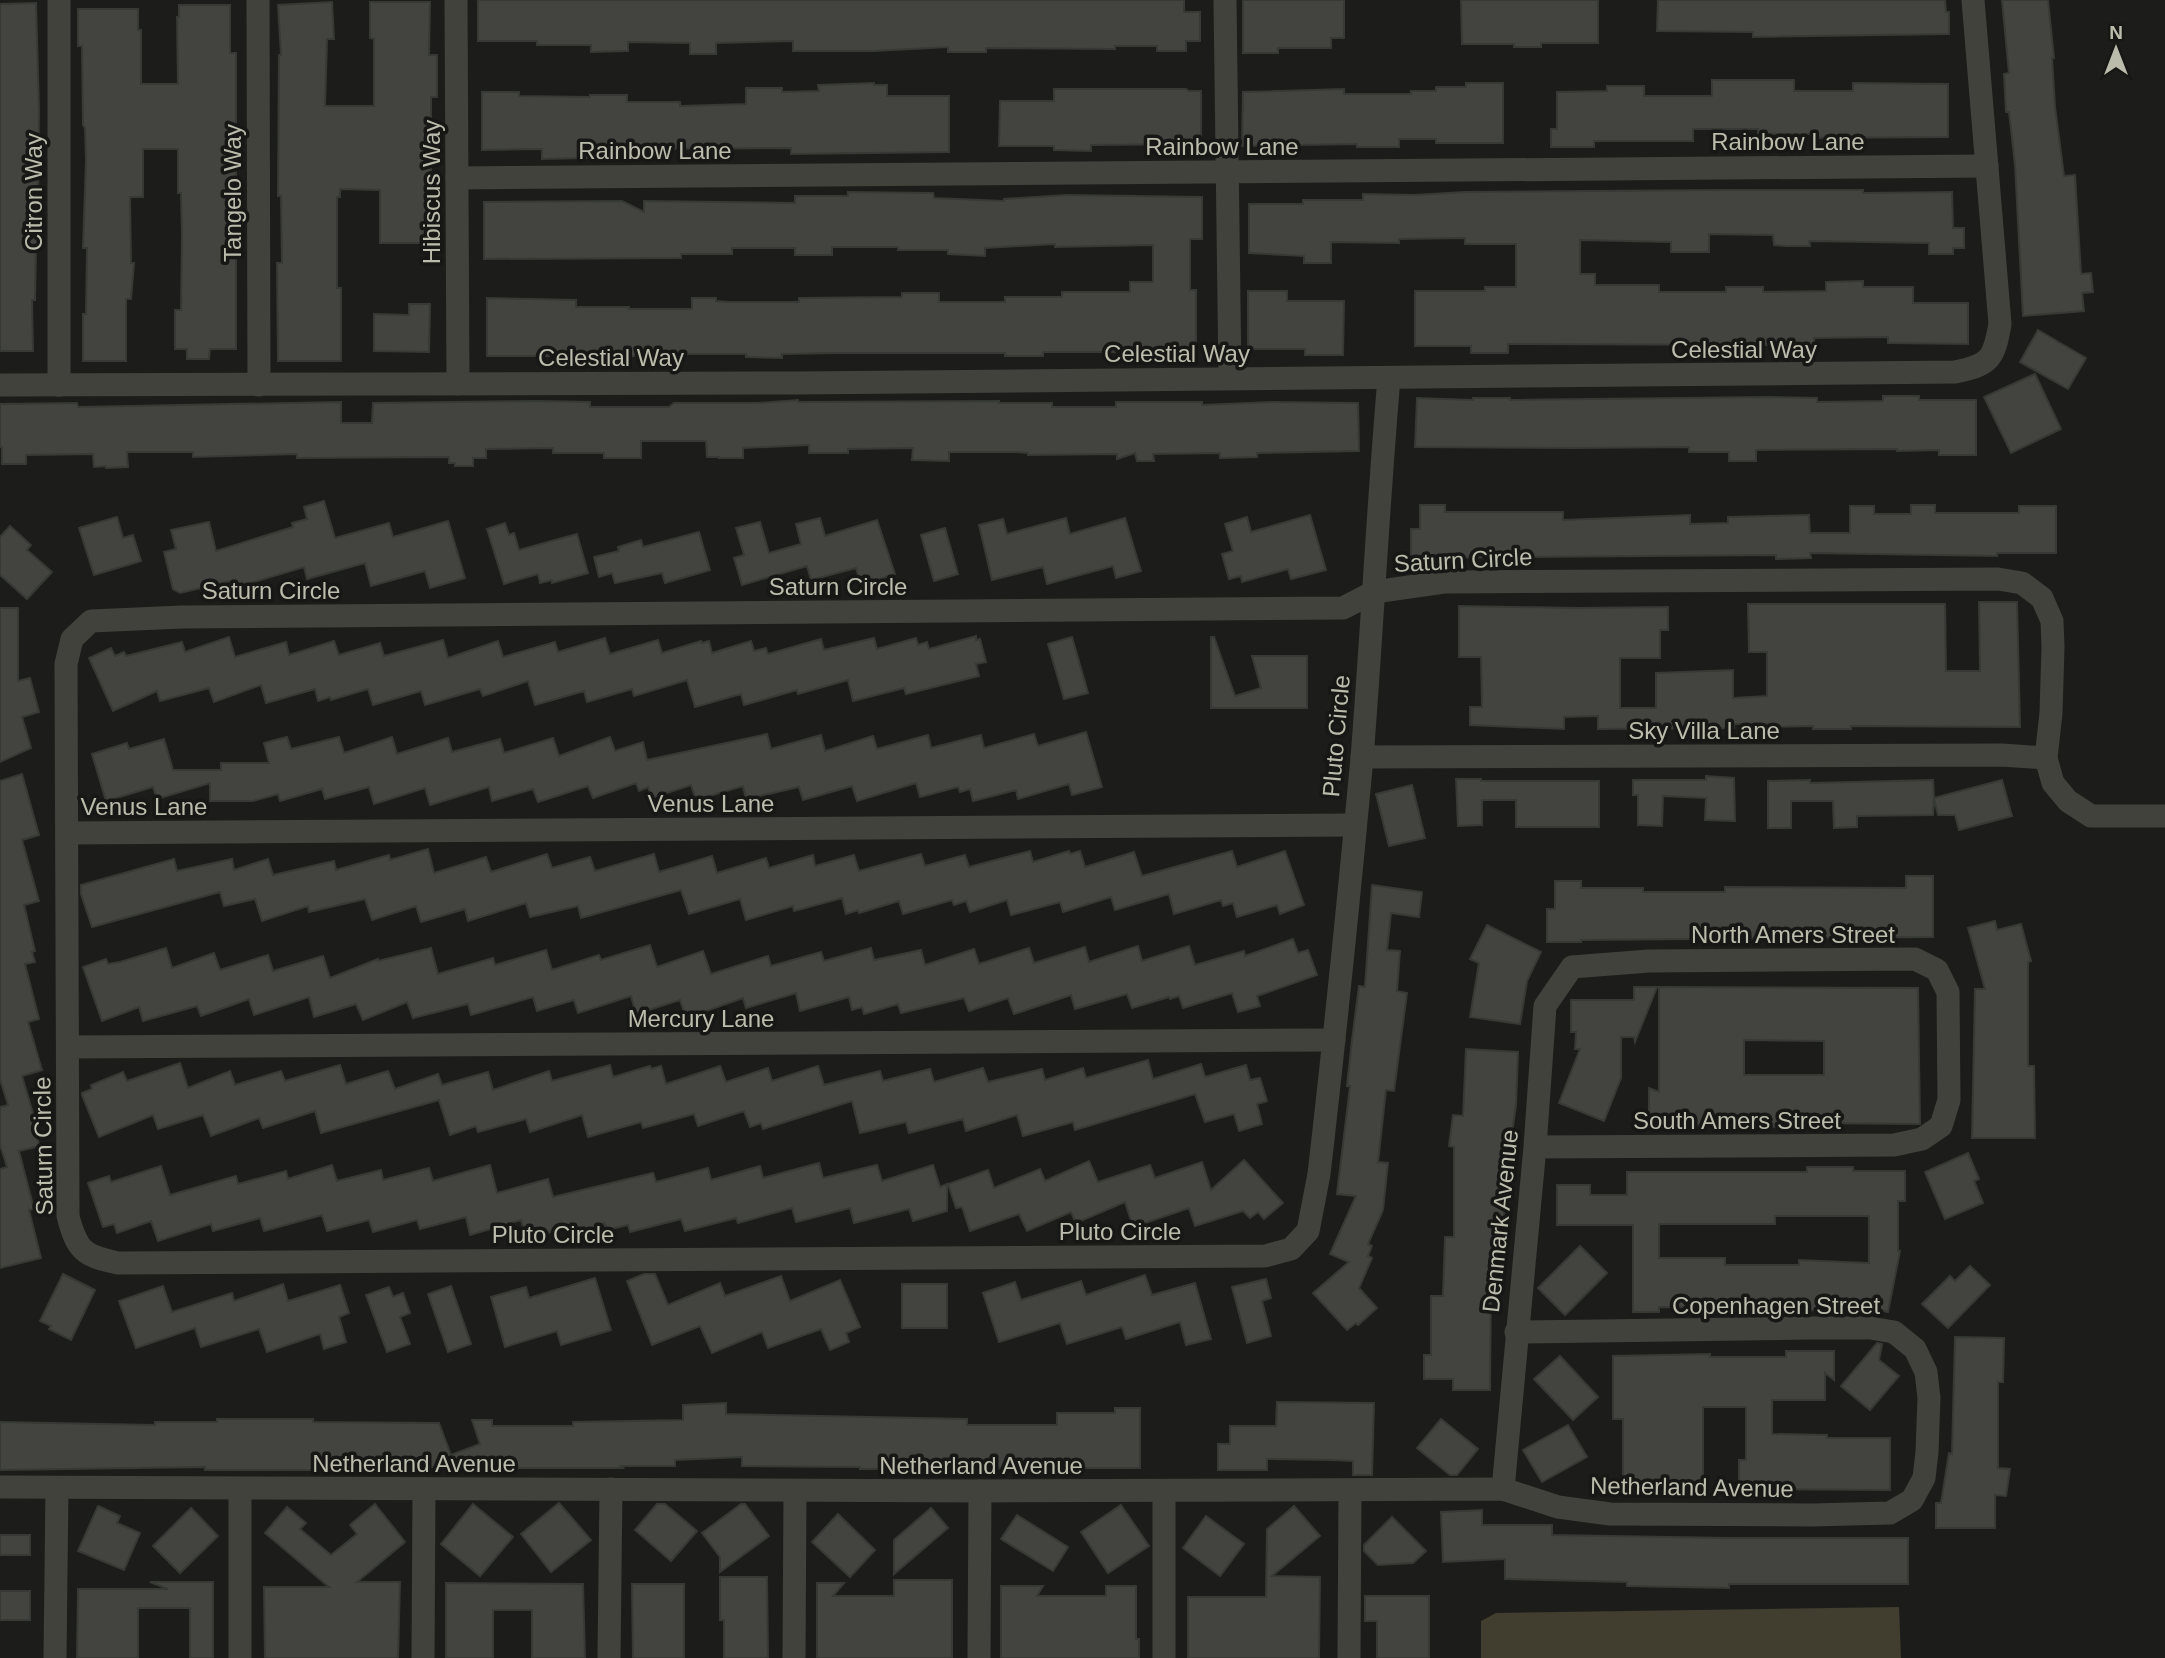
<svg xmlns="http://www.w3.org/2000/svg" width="2165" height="1658" viewBox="0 0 2165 1658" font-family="Helvetica,sans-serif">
<rect width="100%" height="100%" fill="#1c1d1a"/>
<path fill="#413d2f" d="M1899,1607L1901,1658H1481V1621L1496,1613Z"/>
<g fill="#43443f" stroke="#373934" stroke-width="2" fill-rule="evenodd">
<path d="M478,0H1184V12H1200V41H1186V51H1157V46H1115V49L986,48V52H948V47L874,51H793V41L716,43V54H690V43L628,42V51L591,52V45H537V41H478Z"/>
<path d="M1243,0H1344V38H1331V48H1278V53H1243Z"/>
<path d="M1461,0H1598V43H1541V47H1514V44H1462Z"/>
<path d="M1658,0H1945L1946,12H1949V34L1753,37V32L1657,31Z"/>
<path d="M2002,0H2048L2054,58H2052L2055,107L2064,176L2075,175L2081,274L2091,273L2093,292L2082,293L2084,311L2023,316L2015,165L2009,112H2006L2004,74L2009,73Z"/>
<path d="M332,2L334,39H327L325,106H374V39L370,38V2H430L429,55H437V97H431V243H380V190L340,189V197H337V288H341V361H278L277,263H282L281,196H278L279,55H281L278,5Z"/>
<path d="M36,3L39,109L38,206H41V246H36L35,300H32L33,351H0V4Z"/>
<path d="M179,5H230V53H236V349H210L209,359H187V349H175V310H181L182,235L181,193H178V149H143V197H130L131,263H134L131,299H126V361H83V314H86L87,248H83L86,160L85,128L83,125L82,46H78V9H138V30H141V84H178L177,17H179Z"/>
<path d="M1712,80H1794V91H1853V83L1948,84V137L1812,138V134H1758V129H1693V141H1594V147H1551V129H1557V92L1607,91V86H1644V96H1712Z"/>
<path d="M874,83V85H887V96H949V152L791,154V148L627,149L628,157L542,159V149L482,150V92H519V96L590,97V95H627V102H680V106L746,104V88H782V92L819,91L818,85Z"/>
<path d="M1466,83H1503V143H1436V139H1399V147H1357V144L1242,146L1243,92L1344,89V94H1411V91H1436V87H1466Z"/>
<path d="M1054,89H1186L1189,91H1201V144L1091,145V151L1054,150V146H999L1000,101H1054Z"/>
<path d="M1722,190H1863V193L1952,192L1953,228H1964V248H1953V254H1929V243L1809,241L1810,246H1786L1774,245L1773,235L1709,234V252H1671V242L1580,240V274H1595V285H1659V292H1726V287H1763V292L1826,291V282L1863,281V287H1913V303H1968V344L1888,343V337L1814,338V352H1773V345L1508,344V353H1471V346H1415V291H1485V287H1516V244H1465V238L1399,239V243L1331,242V263H1304V256L1249,253V204H1303V200H1363V194L1414,195L1465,192Z"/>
<path d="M848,192L933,193L934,198L1004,201V199L1067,195L1202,197V239H1190V290H1196V352H1043V356H1005V353H836L782,354V358L746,357V354H680V356H628V360H591V356H487V298L576,300V307H629V309H692V298H716V301L728,302H799V298L902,297V293H939V302H1005V297H1062V292H1130V282H1153V245L1055,247V244L985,248V256L948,254V250H898V247H832V255H795V248H732V254H681V258L484,259V202L622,201L644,212V201L795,203V196H848Z"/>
<path d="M1248,291H1287V301H1344L1343,355H1305V349H1248Z"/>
<path d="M409,304H430L429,352L374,351V314L409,315Z"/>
<path d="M2038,330L2086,358L2068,389L2020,362Z"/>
<path d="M2035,374L2061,429L2011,453L1984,397Z"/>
<path d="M1883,396H1919V400H1976V455H1939V450L1897,451V449L1756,450V461H1729V452H1689V447L1577,448L1415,447L1417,398L1473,400V398H1510V400L1769,397L1817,398V402L1883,401Z"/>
<path d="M798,400V402L999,401V403H1052V407H1116V402H1202V405L1272,402L1358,403L1359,451L1257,453V457L1220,458V453L1153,454L1154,461H1137L1135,453L1117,459V454L1028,455V453L1015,452H949V461L912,460L913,448L848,449V453H809V445L743,448V458H719V457H707L706,441H641V458H604V453H553V448L486,449V458H473V466H455V463H449V457L297,458V454L193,457V452H127L128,467L106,468V466L94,467L93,454L26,455V464H2V447H0V404L77,403L78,407L341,402V423H372L373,403L539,401L590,402V407H669L674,403H757Z"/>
<path d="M324,501L335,538L389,523L393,537L448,521L465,578L430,588L425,571L371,586L365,563L307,579L304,567L237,587L235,580L180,593L173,589L164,552L176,549L171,530L209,522L216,551L293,527L292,523L307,519L304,507Z"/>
<path d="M1420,505H1445V512H1563V520L1690,515V524L1728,523V517L1809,515L1810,533H1850V506H1874V514H1911V505H1935V513H2019V506H2056V553H1997V556L1810,553L1811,558L1776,559V555L1411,558V529H1420Z"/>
<path d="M1310,515L1326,570L1291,579L1288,569L1242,582L1241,576L1229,579L1222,554L1233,551L1225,524L1247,517L1251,532Z"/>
<path d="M117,517L123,538L133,535L141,561L94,575L79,528Z"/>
<path d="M820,518L825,536L877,520L895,574L861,585L856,568L811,580L807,566L742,585L734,558L744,555L736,528L760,522L769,553L801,544L796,524Z"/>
<path d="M1066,518L1070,534L1125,518L1141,571L1116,578L1113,566L1047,584L1043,567L992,580L979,525L1003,519L1007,534Z"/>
<path d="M505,523L509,535L514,533L519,550L577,534L588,573L552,583V580L540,583L538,574L504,584L487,529Z"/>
<path d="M10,526L31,545L27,550L52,572L27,599L0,575V537Z"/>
<path d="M945,528L958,574L934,581L921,535Z"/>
<path d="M699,532L710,570L665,583L662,573L615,583L612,573L599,577L594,557L619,551L618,547L641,540L643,547Z"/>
<path d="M1979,602H2017L2020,727L1851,726V729H1813V726L1768,727V724H1734V728L1598,729V716L1564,717V729L1470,725V707H1482L1481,657H1459V606L1576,608L1668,607V630H1660V658H1620V708H1656V673L1733,670V698L1767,696V652H1749L1748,604H1945L1946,671H1980Z"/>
<path d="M0,608H18V681L30,678L39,712L22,717L31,748L0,762Z"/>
<path d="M976,636V640L980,639L986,662L976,664L979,676L906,694L904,688L853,701L848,680L798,694L797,690L744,705L741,694L695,707L687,680L634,696L632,689L587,702L584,691L535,705L528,681L483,696L480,689L425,705L421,691L373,705L368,689L331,700L330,697L318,701L315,689L266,703L261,685L214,702L209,688L160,701L157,691L113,711L89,658L111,648L115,656L124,652L126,656L182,642L185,652L229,637L235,657L286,642L289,655L334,641L339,655L380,643L384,656L443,640L448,658L498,641L503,657L555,642L558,652L605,638L610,654L658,640L662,653L701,641L702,643L709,641L712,653L751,641L754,651L766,648L768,654L821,639L824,650L874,638L877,649L916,638L918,645L927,642L929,649Z"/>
<path d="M1072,637L1088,693L1064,699L1048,644Z"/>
<path d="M1211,637H1214L1235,696L1261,688L1252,656H1307V708H1211Z"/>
<path d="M1086,732L1102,787L1072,795L1069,784L1018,799L1016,790L973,801L970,789L960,792L958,787L920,797L916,783L857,801L852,786L803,800L799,787L746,799L743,786L696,800L691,785L652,798L648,787L639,791L636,783L593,798L588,786L538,802L533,789L492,801L489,787L430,805L425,788L374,804L369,787L325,799L322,789L280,801L278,794L253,801H210V783L157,799L153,787L106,801L92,754L127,743L129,749L164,739L173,770H221V763H269L264,743L287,737L291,749L339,737L344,753L392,737L397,754L448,738L452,752L500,739L504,753L553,738L559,756L610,737L615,751L643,742L647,760L767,734L771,749L821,735L825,751L873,736L877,749L928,735L931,748L981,735L984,748L1034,734L1038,746Z"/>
<path d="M22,774L39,835L22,840L39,901L24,905L35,951L32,952L35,962L25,964L39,1019L28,1022L42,1070L22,1076L39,1134L36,1135L40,1146L19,1151L34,1209L29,1210L41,1258L0,1268V1169L7,1167L0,1145V1107L8,1105L0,1079V781Z"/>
<path d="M1706,776L1734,778L1735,821L1705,820L1706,798L1663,796L1662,826L1638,825V795H1633V780H1706Z"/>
<path d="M1456,779H1481V781H1599V827H1516V800H1482V825L1458,826Z"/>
<path d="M1810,780V783L1933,780L1934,798L2002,780L2012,816L1959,830L1955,815H1938L1934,799L1933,815L1857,816V827L1834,828L1833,801H1791V828H1768V781Z"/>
<path d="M1412,785L1425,838L1389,846L1376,794Z"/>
<path d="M428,849L434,873L486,857L491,872L547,854L552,868L590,857L595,871L654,854L659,872L712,856L717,873L766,858L769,868L813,855L815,866L854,855L859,871L921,854L925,866L965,855L969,867L1030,851L1033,862L1069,851L1070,854L1080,851L1085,867L1134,852L1142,876L1232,851L1237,867L1285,851L1304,905L1280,914L1277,905L1237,917L1233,903L1223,906L1221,900L1174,914L1169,894L1115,910L1111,897L1063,912L1060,902L1011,915L1007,900L970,912L966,901L954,905L952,900L903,914L899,901L859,913L858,910L846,914L842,898L794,911L793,906L746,920L740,899L689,914L681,890L581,918L578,906L530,917L526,903L468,921L465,909L421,922L416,906L372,920L365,899L309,912L308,906L262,921L255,899L224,906L220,892L92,927L81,894V885L174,859L177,871L232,859L234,870L268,859L273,875L334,861L336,870L389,855L390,860Z"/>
<path d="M1906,876H1933V937L1581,940V942H1547V909H1555V881H1581V888H1643V892H1725V887L1906,888Z"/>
<path d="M1372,885L1422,892L1419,917L1391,913L1387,950L1400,951L1397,991L1407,993L1394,1091L1386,1090L1378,1162L1388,1163L1383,1210L1368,1244L1372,1246L1368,1256L1372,1258L1359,1288L1377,1308L1358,1325L1356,1323L1347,1330L1313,1293L1349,1262L1330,1254L1356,1196L1337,1194L1350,1086H1347L1352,1040L1359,986L1365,987Z"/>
<path d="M1995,921L1997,930L2021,924L2031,961L2028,962V1066H2034L2035,1138H1972L1975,989H1985L1968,928Z"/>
<path d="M1487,925L1541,952L1527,981L1520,1024L1470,1017L1479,963L1470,959Z"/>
<path d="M1293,939L1298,953L1308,950L1317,975L1257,996L1260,1006L1238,1012L1232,993L1183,1008L1179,996L1170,999L1169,997L1132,1008L1127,994L1075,1009L1071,995L1014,1014L1008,998L969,1011L964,998L901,1013L898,1004L864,1014L862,1007L852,1010L849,997L800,1011L796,993L746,1008L743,998L686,1018L680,1000L636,1014L631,996L578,1013L574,1000L537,1011L533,997L471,1015L468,1004L413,1018L407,1002L363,1020L356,1004L314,1017L309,997L254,1015L249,999L201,1016L197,1006L143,1021L139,1007L102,1021L83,967L106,959L108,964L120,962L166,948L172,968L214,953L220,970L268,955L273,971L323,956L330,978L378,959V961L431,948L438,974L493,958L495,965L546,950L552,970L599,955L601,960L650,945L657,967L703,951L711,974L768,956L771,966L821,952L824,961L871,948L874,960L921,950L925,965L974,949L979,964L1029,948L1034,963L1085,947L1089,962L1138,946L1142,961L1189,946L1195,965L1244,951L1245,956Z"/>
<path d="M1634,987H1657L1635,1042L1634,1037H1621V1078L1604,1121L1559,1103L1580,1049H1575L1576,1032H1571V1000H1634Z"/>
<path d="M1659,987L1918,988L1920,1124L1804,1123V1127L1649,1125V1088L1659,1092ZM1744,1040L1824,1041V1075H1744Z"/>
<path d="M1466,1049L1518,1052L1516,1105L1509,1154L1504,1153V1223H1498L1497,1274H1491L1490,1390H1453V1379H1424V1355H1431V1296H1443L1445,1237H1454V1147L1449,1146L1453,1115L1463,1116Z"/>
<path d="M1148,1060L1153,1079L1201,1064L1205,1077L1246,1065L1250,1080L1260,1078L1267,1101L1257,1104L1262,1124L1239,1131L1234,1114L1205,1122L1195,1094L1075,1130L1073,1122L1023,1136L1017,1115L966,1131L963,1119L909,1133L906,1122L860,1133L852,1101L763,1129L761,1123L750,1127L744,1111L698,1126L694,1114L643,1128L641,1122L588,1137L582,1115L530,1132L526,1119L478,1132L476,1126L450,1135L439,1100L321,1133L315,1111L263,1128L259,1118L211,1136L203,1115L158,1129L153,1115L99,1137L82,1095V1093L92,1089L91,1085L123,1072L127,1081L180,1063L188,1088L230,1071L235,1085L281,1071L285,1081L340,1065L346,1084L388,1071L395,1089L438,1074L442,1085L488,1072L493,1090L549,1071L552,1081L610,1065L613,1077L650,1066L651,1069L661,1066L666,1084L720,1066L726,1082L768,1068L772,1081L818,1066L824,1085L880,1071L883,1081L930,1069L934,1082L983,1068L988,1082L1042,1069L1045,1080L1083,1068L1086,1078Z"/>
<path d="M1968,1153L1979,1179L1974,1181L1983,1203L1945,1219L1925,1172Z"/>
<path d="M1244,1160L1283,1203L1264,1219L1258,1212L1250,1218L1243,1211L1195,1226L1189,1208L1133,1227L1125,1202L1076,1223L1071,1212L1027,1231L1019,1214L970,1231L962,1207L956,1208L948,1184L988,1170L994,1188L1040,1169L1045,1181L1089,1161L1098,1182L1150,1165L1155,1178L1202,1162L1211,1190Z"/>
<path d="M819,1163L823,1178L877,1165L882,1181L933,1165L940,1187L947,1184V1211L913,1221L909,1209L854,1223L850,1208L796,1222L792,1208L738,1223L736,1218L685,1231L681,1219L630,1232L628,1225L607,1230L604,1223L578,1232L576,1225L526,1239L521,1220L470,1235L466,1217L420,1229L417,1220L373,1232L369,1220L327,1231L322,1215L264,1231L260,1218L213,1231L211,1224L158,1241L151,1221L117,1233L114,1224L103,1227L88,1183L109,1176L111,1182L161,1166L170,1195L236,1176L238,1184L286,1171L288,1179L332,1165L337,1181L381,1170L383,1180L429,1168L433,1181L490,1165L497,1193L548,1179L553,1197L653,1173L656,1182L708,1168L711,1180L760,1166L763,1178Z"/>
<path d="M1807,1167H1853V1171H1905V1201H1898V1251H1900L1888,1312L1843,1303V1311L1797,1310L1798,1308L1659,1307V1312H1633V1225H1557V1185H1590V1195H1627V1172H1807ZM1775,1216H1869V1263L1799,1260V1265H1725V1258H1659V1224H1775Z"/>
<path d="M1580,1246L1607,1273L1565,1315L1538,1288Z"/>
<path d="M1970,1266L1990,1285L1948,1328L1922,1304L1950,1276L1955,1281Z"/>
<path d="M63,1274L95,1290L71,1340L49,1329L51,1326L40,1321Z"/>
<path d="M644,1274H655L668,1305L720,1283L725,1296L781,1276L790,1301L840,1280L860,1327L846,1333L849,1342L830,1350L821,1329L768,1348L762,1332L712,1353L700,1326L652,1345L627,1281Z"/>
<path d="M1145,1275L1152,1295L1195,1283L1211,1339L1186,1345L1180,1322L1126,1339L1122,1327L1067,1344L1060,1323L999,1342L983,1293L1015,1282L1021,1300L1081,1281L1086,1295Z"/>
<path d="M595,1278L611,1330L561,1345L557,1331L505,1347L491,1297L526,1287L529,1298Z"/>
<path d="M1266,1279L1271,1298L1262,1301L1271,1336L1247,1343L1232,1287Z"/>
<path d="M283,1284L288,1301L340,1285L349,1313L339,1317L346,1342L324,1349L320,1334L267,1352L259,1329L201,1347L195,1328L136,1348L119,1301L163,1286L172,1312L232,1293L234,1301Z"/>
<rect x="902" y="1284" width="45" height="44"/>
<path d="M451,1286L471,1344L448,1352L428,1294Z"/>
<path d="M389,1287L393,1297L403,1293L410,1313L400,1317L410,1344L387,1352L366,1295Z"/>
<path d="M1955,1337L2004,1338L2003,1382H1998V1468L2010,1469L2006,1496L1995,1495V1528H1936V1503H1941L1949,1453L1952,1454Z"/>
<path d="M1877,1343L1882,1344L1879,1360L1899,1376L1870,1410L1841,1386Z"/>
<path d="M1786,1351H1834V1380L1825,1373V1400H1772V1434L1827,1435V1438H1890V1490L1760,1489V1495H1739V1460H1746V1407H1703V1495H1673V1490H1623V1419H1613V1356L1710,1354V1357H1786Z"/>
<path d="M1560,1356L1598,1397L1573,1420L1534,1379Z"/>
<path d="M1277,1402L1374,1403L1372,1475H1353V1461L1332,1460L1267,1459V1470H1218V1444H1230V1426H1276Z"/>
<path d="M726,1403V1414L967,1419V1425H1057V1413H1115V1408H1140V1468H1083V1472H1057V1468L860,1469V1467L742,1466V1457L675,1460V1466H621L623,1468H492L489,1470V1468L370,1466V1469L313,1470H205V1467L0,1470V1422L155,1425V1422H217V1419H313V1422L439,1423L451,1455L480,1444L472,1420H492V1426H573V1422L683,1420V1405Z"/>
<path d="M1441,1419L1478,1449L1457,1475H1450L1417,1448Z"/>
<path d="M1568,1425L1587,1457L1542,1482L1523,1450Z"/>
<path d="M559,1503L591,1540L551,1572L521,1534Z"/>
<path d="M375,1504L405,1542L357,1582H400L398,1658H265L264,1587H329L265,1533L287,1507L306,1523L300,1529L331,1555L357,1534L350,1525Z"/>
<path d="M473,1504L513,1537L480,1576L441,1544Z"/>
<path d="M657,1504H665L697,1531L671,1561L635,1530Z"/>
<path d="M741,1504H745L769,1536L720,1572V1557L702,1533Z"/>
<path d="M1121,1505L1149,1546L1108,1573L1081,1532Z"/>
<path d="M98,1506L120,1516L117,1523L140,1533L124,1570L78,1551Z"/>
<path d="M1294,1506L1320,1536L1272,1576L1320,1577L1319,1658H1188V1597H1266L1267,1529Z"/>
<path d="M191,1508L218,1536L180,1573L153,1546Z"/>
<path d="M931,1508L948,1528L894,1574V1540Z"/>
<path d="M1482,1510V1525H1552V1535L1729,1538H1908V1584H1729V1588L1627,1586V1582L1505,1579V1559L1443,1562L1441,1512Z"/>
<path d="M838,1514L875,1550L850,1577L812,1542Z"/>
<path d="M1017,1515L1068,1547L1053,1571L1001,1539Z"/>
<path d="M1206,1516L1244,1544L1220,1576L1183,1548Z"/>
<path d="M1392,1517L1426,1551L1413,1563L1378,1565L1364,1551V1545Z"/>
<rect x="0" y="1535" width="30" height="20"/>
<path d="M720,1577H767L768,1658H724V1620H720Z"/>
<path d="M894,1580H952V1658H817V1583H844L833,1596H894Z"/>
<path d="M150,1582H213V1658H190V1608H138V1658H77L78,1589H168Z"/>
<path d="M446,1583L583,1584L585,1658H532V1610H493V1658H446Z"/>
<path d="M632,1584H684V1658H633Z"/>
<path d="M1001,1586H1043L1037,1596H1106V1586H1136V1639H1139V1658H1001Z"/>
<rect x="0" y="1591" width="30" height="29"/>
<path d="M1365,1596H1429V1658H1377V1621H1365Z"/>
</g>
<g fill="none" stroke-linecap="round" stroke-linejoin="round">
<g stroke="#41423b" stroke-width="23">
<path d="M258,0L259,385"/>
<path d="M456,0L458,384"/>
<path d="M1225,0L1230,378"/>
<path d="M457,178L1987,166"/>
<path d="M1389,378C1378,505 1372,631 1362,758C1349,897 1335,1035 1319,1174L1308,1231L1291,1249L1265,1256L118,1263C84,1256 77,1251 68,1216L66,664L72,639L91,621L182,617L1343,608L1374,592L1444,582L1998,579L2022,583L2042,598L2052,621L2053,647L2051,713L2046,758L2053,783L2068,801L2091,816H2165"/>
<path d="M0,385L798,383L1955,372C1990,365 1994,359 2000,324L1973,0"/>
<path d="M59,385V0"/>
<path d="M1362,757L2002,755L2046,758"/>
<path d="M67,833L1355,825"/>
<path d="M68,1047L1334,1040"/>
<path d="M0,1487L980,1491L1503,1489L1558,1507L1610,1514L1812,1515L1890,1513L1912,1500L1924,1478L1927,1452L1929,1398L1926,1372L1915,1349L1894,1332L1870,1328H1809L1516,1332"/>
<path d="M1503,1489L1535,1147L1545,1006L1572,967L1649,961L1915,959L1937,970L1948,992L1949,1100L1941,1126L1922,1139L1894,1145L1535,1147"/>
<path d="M55,1658L57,1488"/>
<path d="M240,1658V1489"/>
<path d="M423,1658L424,1489"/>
<path d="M609,1658L611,1489"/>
<path d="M794,1658L795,1491"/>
<path d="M979,1658L980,1491"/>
<path d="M1164,1658V1491"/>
<path d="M1349,1658L1350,1491"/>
</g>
</g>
<g text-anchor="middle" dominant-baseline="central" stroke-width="7" stroke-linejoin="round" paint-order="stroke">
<g font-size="24" fill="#bcbcac" stroke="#171815">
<text x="1788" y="141">Rainbow Lane</text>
<text x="1222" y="146">Rainbow Lane</text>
<text x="655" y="150">Rainbow Lane</text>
<text transform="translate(33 192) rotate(-90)">Citron Way</text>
<text transform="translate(431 192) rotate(-90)">Hibiscus Way</text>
<text transform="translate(232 193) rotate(-90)">Tangelo Way</text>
<text x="1744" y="349">Celestial Way</text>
<text x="1177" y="353">Celestial Way</text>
<text x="611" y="357">Celestial Way</text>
<text transform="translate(1463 560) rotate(-3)">Saturn Circle</text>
<text x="838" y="586">Saturn Circle</text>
<text x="271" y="590">Saturn Circle</text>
<text x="1704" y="730">Sky Villa Lane</text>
<text transform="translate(1336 736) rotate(-85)">Pluto Circle</text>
<text x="711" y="803">Venus Lane</text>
<text x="144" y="806">Venus Lane</text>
<text x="1793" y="934">North Amers Street</text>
<text x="701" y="1018">Mercury Lane</text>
<text x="1737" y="1120">South Amers Street</text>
<text transform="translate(43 1146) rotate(-91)">Saturn Circle</text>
<text transform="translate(1500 1221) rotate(-84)">Denmark Avenue</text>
<text x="1120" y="1231">Pluto Circle</text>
<text x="553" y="1234">Pluto Circle</text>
<text x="1776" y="1305">Copenhagen Street</text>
<text x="414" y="1463">Netherland Avenue</text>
<text x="981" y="1465">Netherland Avenue</text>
<text transform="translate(1692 1487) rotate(1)">Netherland Avenue</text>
</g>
</g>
<g transform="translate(2116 49)" stroke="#171815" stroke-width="5" paint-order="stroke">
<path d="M0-5L12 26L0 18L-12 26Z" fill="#bcbcac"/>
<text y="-10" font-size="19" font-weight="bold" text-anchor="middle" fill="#bcbcac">N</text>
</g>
</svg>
